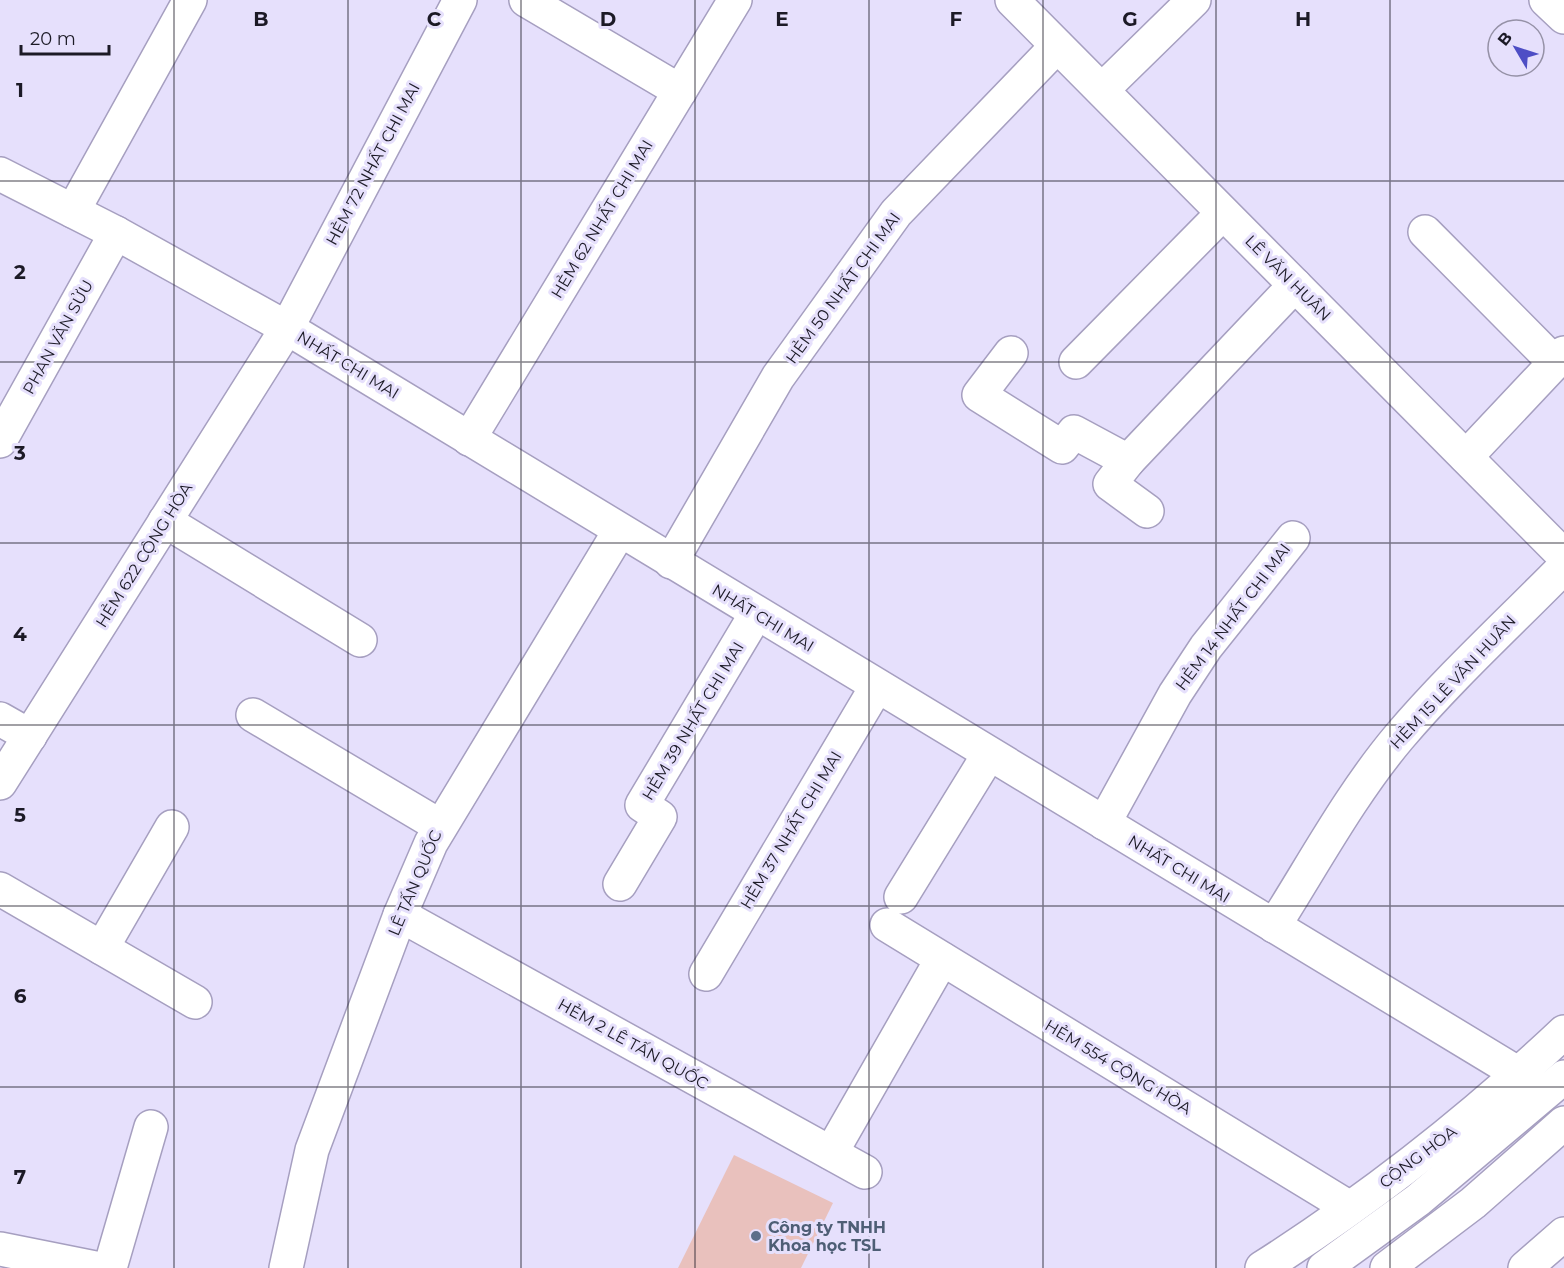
<svg xmlns="http://www.w3.org/2000/svg" width="1564" height="1268" viewBox="0 0 1564 1268" font-family="Montserrat,sans-serif">
<rect width="100%" height="100%" fill="#e6e0fc"/>
<path fill="#e9c1bd" d="M734,1155L833,1203L801,1268H678Z"/>
<g fill="none" stroke-linecap="round" stroke-linejoin="round">
<defs>
<g id="minor">
<path d="M526,0L680,91"/>
<path d="M1012,0L1564,556"/>
<path d="M1546,0L1564,17"/>
<path d="M1102,90L1194,0"/>
<path d="M0,174L116,233L287,328L1519,1074"/>
<path d="M73,211L190,0"/>
<path d="M1425,232L1555,363"/>
<path d="M1011,353L979,395L1062,447L1074,432L1128,461L1295,285"/>
<path d="M1076,362L1223,213"/>
<path d="M469,439L735,0"/>
<path d="M0,441L116,233"/>
<path d="M1466,457L1564,353"/>
<path d="M1128,461L1110,484L1147,511"/>
<path d="M165,521L360,640"/>
<path d="M671,562L778,377L896,213L1057,46"/>
<path d="M253,715L440,826"/>
<path d="M0,719L30,736"/>
<path d="M0,783L287,328L460,0"/>
<path d="M1104,823L1175,694L1206,647L1293,538"/>
<path d="M620,884L660,817L642,805L756,614"/>
<path d="M0,889L195,1002"/>
<path d="M901,897L989,754"/>
<path d="M400,915L865,1172"/>
<path d="M887,925L1350,1208"/>
<path d="M1274,926C1314,863 1351,794 1399,737C1450,677 1509,623 1564,567"/>
<path d="M102,948L172,827"/>
<path d="M706,974L877,686"/>
<path d="M831,1153L942,959"/>
<path d="M0,1249L95,1268"/>
<path d="M110,1268L151,1127"/>
<path d="M286,1268L312,1150L400,915L431,843L619,532"/>
<path d="M1525,1268L1564,1234"/>
</g>
<g id="major">
<path d="M1262,1268C1370,1199 1471,1120 1564,1032"/>
<path d="M1324,1268L1418,1200L1564,1077"/>
<path d="M1387,1268L1473,1203L1564,1123"/>
</g>
</defs>
<use href="#minor" stroke="#a69fc0" stroke-width="36"/>
<use href="#major" stroke="#a69fc0" stroke-width="36"/>
<use href="#minor" stroke="#fff" stroke-width="33"/>
<use href="#major" stroke="#fff" stroke-width="33"/>
</g>
<path fill="none" stroke="#1c1a26" stroke-width="1.5" stroke-opacity="0.55" d="M174,0V1268M348,0V1268M521,0V1268M695,0V1268M869,0V1268M1043,0V1268M1216,0V1268M1390,0V1268M0,181H1564M0,362H1564M0,543H1564M0,725H1564M0,906H1564M0,1087H1564"/>
<circle fill="#5c6f8a" stroke="#e6e0fc" stroke-width="2" cx="756" cy="1236" r="6"/>
<g text-anchor="middle" dominant-baseline="central" stroke-width="6" stroke-linejoin="round" paint-order="stroke">
<g font-size="16" fill="#1c1a26" stroke="#e6e0fc">
<text transform="translate(373 164) rotate(-62)">HẺM 72 NHẤT CHI MAI</text>
<text transform="translate(602 219) rotate(-59)">HẺM 62 NHẤT CHI MAI</text>
<text transform="translate(1288 278) rotate(45)">LÊ VĂN HUÂN</text>
<text transform="translate(843 288) rotate(-54)">HẺM 50 NHẤT CHI MAI</text>
<text transform="translate(58 337) rotate(-61)">PHAN VĂN SỬU</text>
<text transform="translate(348 365) rotate(31)">NHẤT CHI MAI</text>
<text transform="translate(144 555) rotate(-58)">HẺM 622 CỘNG HÒA</text>
<text transform="translate(1233 617) rotate(-53)">HẺM 14 NHẤT CHI MAI</text>
<text transform="translate(763 618) rotate(31)">NHẤT CHI MAI</text>
<text transform="translate(1453 682) rotate(-47)">HẺM 15 LÊ VĂN HUÂN</text>
<text transform="translate(693 721) rotate(-59)">HẺM 39 NHẤT CHI MAI</text>
<text transform="translate(791 830) rotate(-59)">HẺM 37 NHẤT CHI MAI</text>
<text transform="translate(1179 869) rotate(31)">NHẤT CHI MAI</text>
<text transform="translate(415 883) rotate(-67)">LÊ TẤN QUỐC</text>
<text transform="translate(633 1044) rotate(29)">HẺM 2 LÊ TẤN QUỐC</text>
<text transform="translate(1118 1067) rotate(31)">HẺM 554 CỘNG HÒA</text>
<text transform="translate(1418 1157) rotate(-37)">CỘNG HÒA</text>
</g>
<g font-size="16" font-weight="bold" fill="#4e5e75" stroke="#e6e0fc" text-anchor="start">
<text x="768" y="1227">Công ty TNHH<tspan x="768" dy="18">Khoa học TSL</tspan></text>
</g>
</g>
<g font-size="20" text-anchor="middle" font-weight="bold" fill="#1c1a26" stroke="#e6e0fc" stroke-width="6" stroke-linejoin="round" paint-order="stroke">
<text x="261" y="26">B</text>
<text x="434" y="26">C</text>
<text x="608" y="26">D</text>
<text x="782" y="26">E</text>
<text x="956" y="26">F</text>
<text x="1130" y="26">G</text>
<text x="1303" y="26">H</text>
<text x="20" y="97">1</text>
<text x="20" y="279">2</text>
<text x="20" y="460">3</text>
<text x="20" y="641">4</text>
<text x="20" y="822">5</text>
<text x="20" y="1003">6</text>
<text x="20" y="1184">7</text>
</g>
<g transform="translate(1516 48) rotate(309)"><circle r="28" fill="#e6e0fc" stroke="#9591a6" stroke-width="1.5"/>
<path d="M0-4.5L10 22L0 15L-10 22Z" fill="#4e4ec5"/>
<text y="-9" font-size="16" font-weight="bold" text-anchor="middle" fill="#1c1a26">B</text>
</g>
<path d="M21 45v9h88v-9" fill="none" stroke="#1c1a26" stroke-width="3"/>
<text x="30" y="45" font-size="18" fill="#1c1a26" stroke="#e6e0fc" stroke-width="4.5" paint-order="stroke">20 m</text>
</svg>
